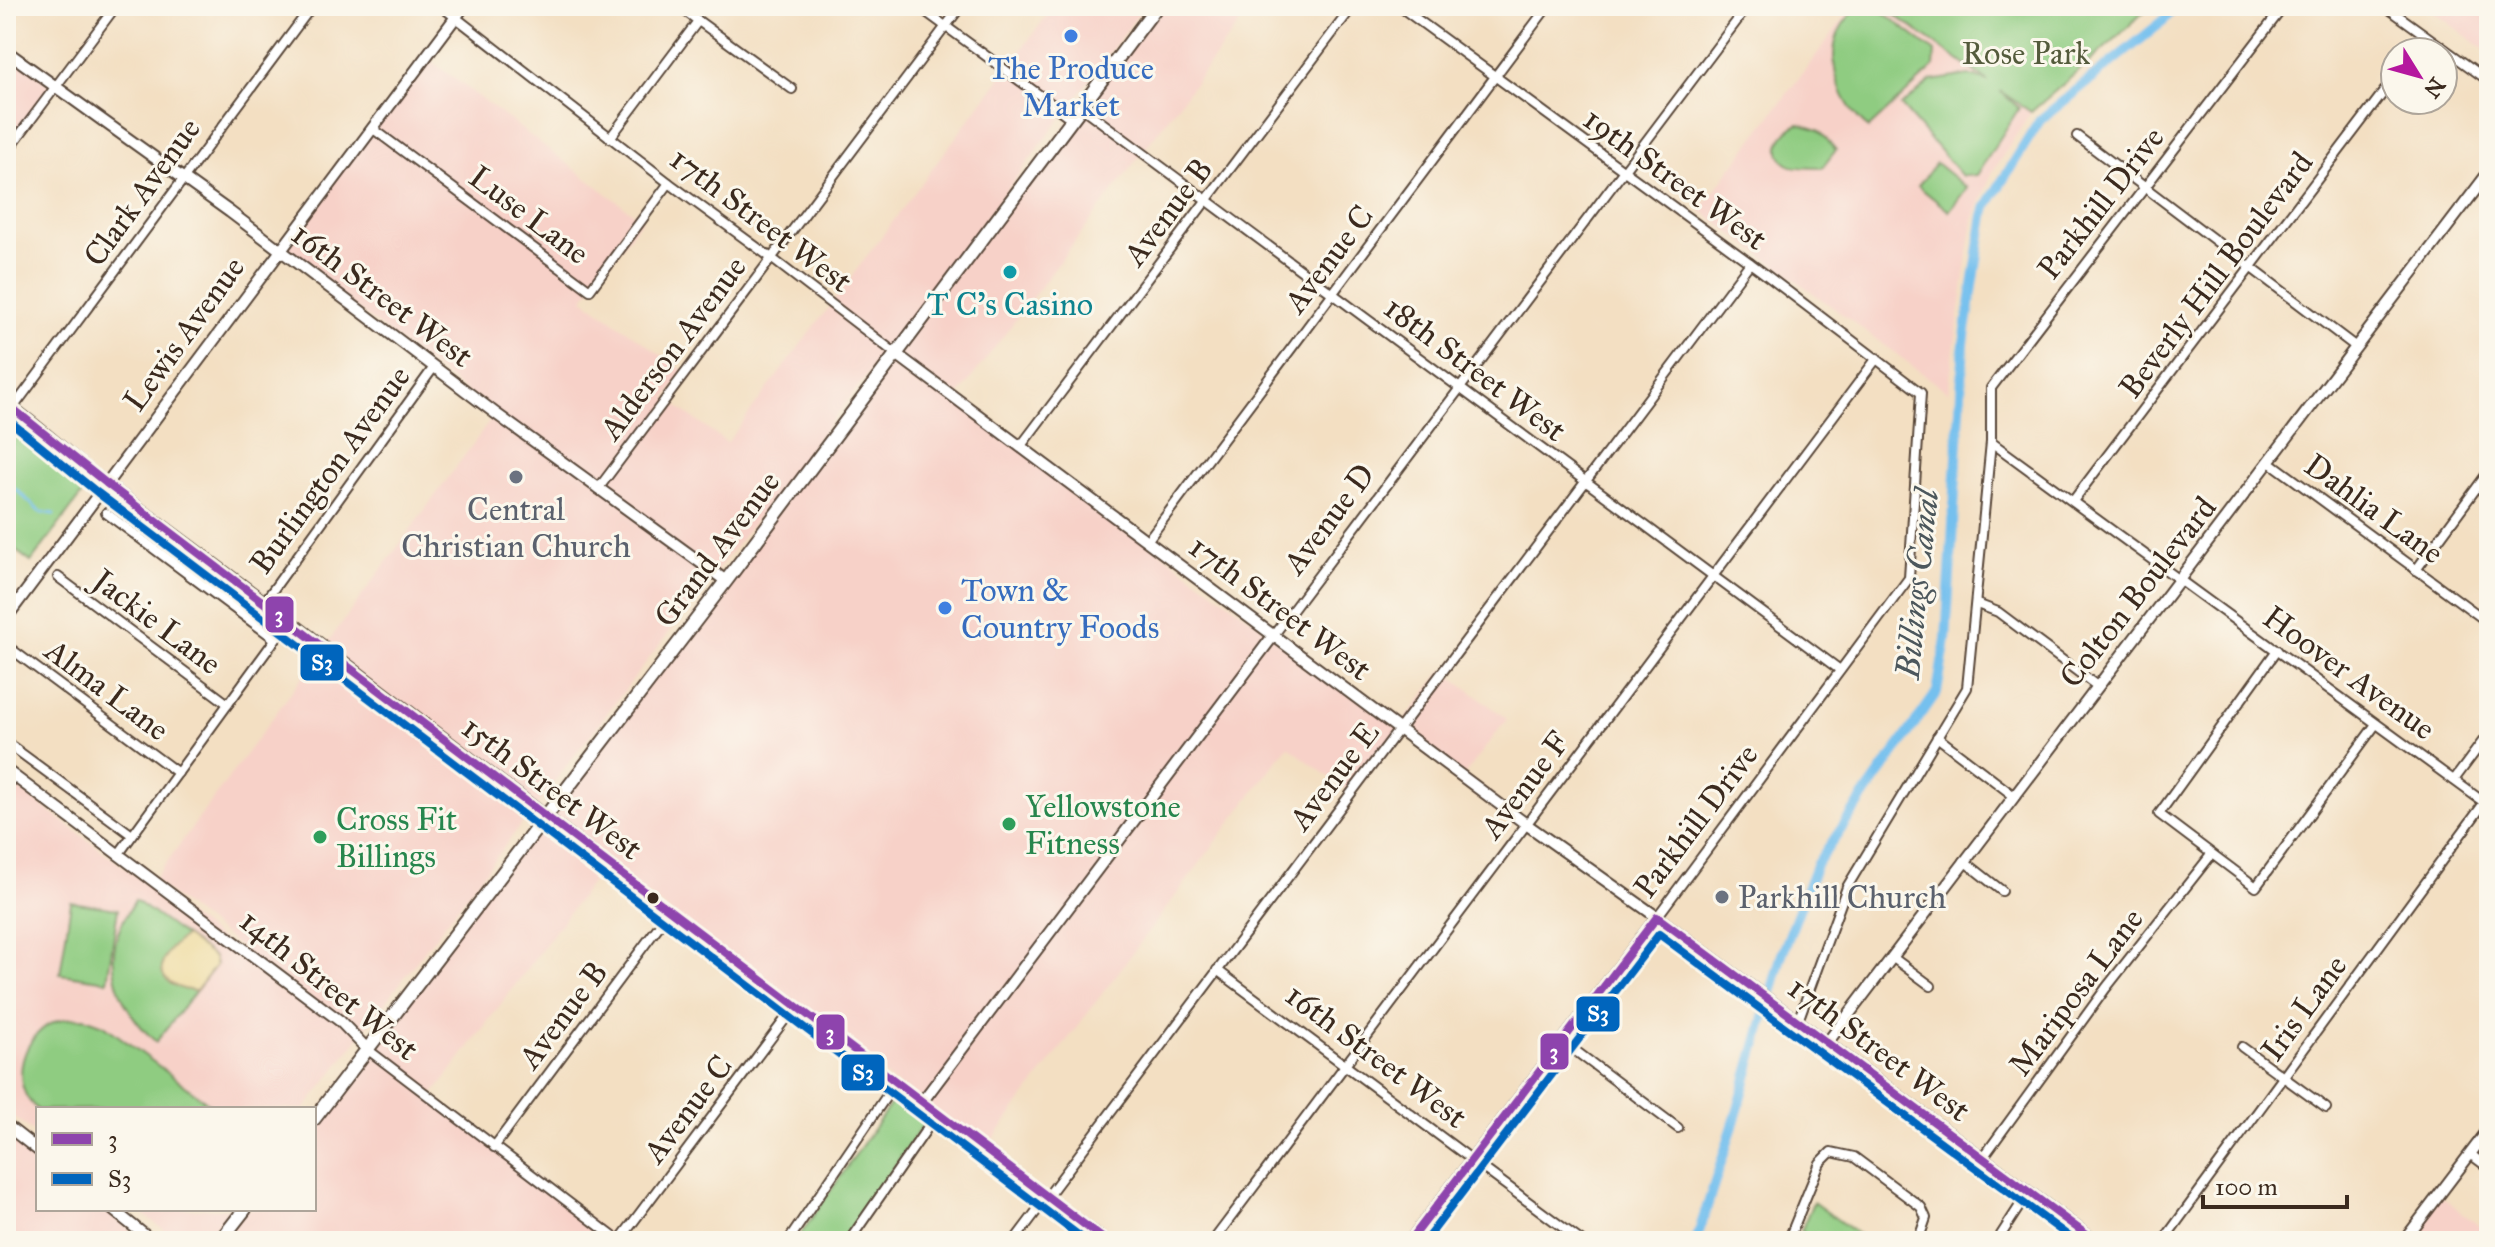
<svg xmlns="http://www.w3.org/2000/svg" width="2495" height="1247" viewBox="0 0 2495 1247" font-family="'IM FELL Great Primer',serif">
<rect width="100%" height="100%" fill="#fbf7ec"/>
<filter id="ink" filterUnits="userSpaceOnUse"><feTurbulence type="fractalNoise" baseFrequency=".0125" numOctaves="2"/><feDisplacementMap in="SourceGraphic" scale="16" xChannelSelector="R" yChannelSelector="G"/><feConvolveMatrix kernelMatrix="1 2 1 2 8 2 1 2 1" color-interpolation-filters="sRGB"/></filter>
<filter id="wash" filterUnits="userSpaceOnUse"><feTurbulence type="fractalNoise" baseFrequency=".006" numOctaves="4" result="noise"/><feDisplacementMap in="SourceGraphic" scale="32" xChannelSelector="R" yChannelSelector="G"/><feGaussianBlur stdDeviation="1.8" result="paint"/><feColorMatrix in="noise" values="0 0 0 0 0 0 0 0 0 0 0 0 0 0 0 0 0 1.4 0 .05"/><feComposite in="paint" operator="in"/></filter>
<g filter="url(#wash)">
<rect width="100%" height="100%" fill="#f3dfc2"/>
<g fill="#f7d1c8">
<path d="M1054,6H1145L905,326L457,908L305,1109H38V1135L6,1111V779L239,953L242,949L153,881L495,414L279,250L426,57L642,220L583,299L685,372L666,398L727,443Z"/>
<path d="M1157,6H1253L955,400L1399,728L1443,670L1507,719L1463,777L1399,729L1350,793L1288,746L984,1151L606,863L430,1099L619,1241H220L245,1209H314V1119Z"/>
<path d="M1853,6H1882L2031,112L1993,171L1973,220L1948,392L1700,210Z"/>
<path d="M2426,6H2489V53Z"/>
<path d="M6,51L54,88L6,149Z"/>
<path d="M6,1131L38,1157V1209H104L144,1241H6Z"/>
<path d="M2439,1195L2489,1233V1241H2404Z"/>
<path d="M136,1209H229L205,1241H179Z"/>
</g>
<g fill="#8fcc81" stroke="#657b50" stroke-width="2">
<path d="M1858,6H1875L1935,52L1934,67L1869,128C1841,107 1823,59 1842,26C1846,19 1853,12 1858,6Z"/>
<path d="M1882,6H2150L2113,41L2031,112L2000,91L2019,108L1977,175L1962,176L1901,106L1931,81L1969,75L1988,81Z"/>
<path d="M1799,124L1819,130L1836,150L1822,168C1813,167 1796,169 1789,165C1769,153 1782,130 1799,124Z"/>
<path d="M1936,163L1967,188L1949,211L1918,186Z"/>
<path d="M6,417L91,482L31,562L6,543Z"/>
<path d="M135,900L214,957L216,965L156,1042C125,1014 102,972 120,928C124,918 130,909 135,900Z"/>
<path d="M71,902L118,909L107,981L60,974Z"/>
<path d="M85,1018L104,1025L216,1109L38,1110C6,1085 23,1030 60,1020C68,1018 77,1018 85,1018Z"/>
<path d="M902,1097L923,1113L925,1122L843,1241H796L894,1099Z"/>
<path d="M1813,1202L1867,1241H1815L1801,1231Z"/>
</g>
<path fill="#eeda9e" stroke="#94825e" stroke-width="2" d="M185,936L214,957L216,965L196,991C152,987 153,958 185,936Z"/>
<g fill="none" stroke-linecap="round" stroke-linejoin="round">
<path stroke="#74c0ee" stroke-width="3" d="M6,486L17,490L40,512L54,514"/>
<path stroke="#74c0ee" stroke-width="10" d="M1696,1241L1737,1113L1781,957L1816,865L1937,692L1946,640L1964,343L1985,209L2040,120L2162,22L2176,6"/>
</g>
</g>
<g filter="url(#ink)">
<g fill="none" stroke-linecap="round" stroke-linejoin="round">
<defs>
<g id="minor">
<path d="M441,6L669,183L770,257L895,353"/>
<path d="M678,6L792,89"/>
<path d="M918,6L1072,119"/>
<path d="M1399,6L1761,271L1921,393L1909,578L1657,917"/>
<path d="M1890,6L1895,10"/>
<path d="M2385,6L2489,81"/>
<path d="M2414,52L2425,37"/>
<path d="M1081,107L1840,670"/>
<path d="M372,128L590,290L669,183"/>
<path d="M2077,136L2356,347"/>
<path d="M610,138L698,21"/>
<path d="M6,153L116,6"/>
<path d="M13,408L312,6"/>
<path d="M1991,442L2489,806"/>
<path d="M1020,447L1353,6"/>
<path d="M2270,462L2489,623"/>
<path d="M598,489L961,6"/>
<path d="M2073,501L2395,77"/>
<path d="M106,513L275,639"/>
<path d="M1147,541L1548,6"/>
<path d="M2416,570L2489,471"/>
<path d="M58,577L228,704"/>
<path d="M265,601L434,367"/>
<path d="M1977,604L1998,612L2097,686"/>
<path d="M1273,636L1748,6"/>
<path d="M7,646L178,773"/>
<path d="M2277,650L2159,814L2256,887L2376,724"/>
<path d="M1937,737L2014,796"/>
<path d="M6,742L132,835"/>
<path d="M2454,780L2489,733"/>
<path d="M118,855L290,619"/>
<path d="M1964,861L2002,891"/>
<path d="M1892,957L1931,986"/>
<path d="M1217,970L1581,1241"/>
<path d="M1798,1021L1847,887L1967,688L1991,442V388L2284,6"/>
<path d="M1561,1040L1678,1128"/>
<path d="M2242,1047L2326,1108"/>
<path d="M367,1049L619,1241"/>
<path d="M494,1147L670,911"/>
<path d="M2470,1154L2489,1168"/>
<path d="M1982,1159L2106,988L2211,855"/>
<path d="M619,1241L795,1006"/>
<path d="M788,1241L896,1082"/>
<path d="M849,1241L937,1114"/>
<path d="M1014,1241L1750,263"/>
<path d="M1213,1241L1877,358"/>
<path d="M1788,1241L1820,1163L1831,1152L1854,1157L1921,1207L1926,1218L1918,1241"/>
<path d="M1997,1241L2028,1193"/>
<path d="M2163,1241L2484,803"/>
</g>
<g id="tertiary">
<path d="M6,51L230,212L495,413L726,581"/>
<path d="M895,353L1526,824L1657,917L2095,1241"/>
<path d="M6,403C46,432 81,466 120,494C452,739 774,997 1106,1241"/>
<path d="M6,618L464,6"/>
<path d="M6,770L340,1021L367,1049"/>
<path d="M1827,1043L2489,172"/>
<path d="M922,1102L1273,636"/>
<path d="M6,1125L38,1150"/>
<path d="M112,1209L152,1241"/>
<path d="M1410,1241L1657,917"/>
<path d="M2404,1241L2489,1129"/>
</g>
<g id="primary">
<path d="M314,1119L726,581L1157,6"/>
<path d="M220,1241L245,1209"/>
</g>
</defs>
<use href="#minor" stroke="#574537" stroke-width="12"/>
<use href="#tertiary" stroke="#574537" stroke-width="14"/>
<use href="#primary" stroke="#574537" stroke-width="16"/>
<use href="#minor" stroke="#fff" stroke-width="8"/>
<use href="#tertiary" stroke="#fff" stroke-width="10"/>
<use href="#primary" stroke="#fff" stroke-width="12"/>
<defs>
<g id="bus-1">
<path d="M6,403L106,483L1106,1241"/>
<path d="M1410,1241L1657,917L2095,1241"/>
</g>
<g id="bus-2">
<path d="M6,418L98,493L1086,1241"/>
<path d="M1425,1241L1659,934L2075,1241"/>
</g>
</defs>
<use href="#bus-1" stroke="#fbf7ec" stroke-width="14"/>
<use href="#bus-2" stroke="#fbf7ec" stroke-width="14"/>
<use href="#bus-1" stroke="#8e44ad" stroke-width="8"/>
<use href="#bus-2" stroke="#0065bd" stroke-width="8"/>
</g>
</g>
<g fill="#3f7fe0" stroke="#fbf7ec" stroke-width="3">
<circle cx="1071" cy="36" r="8"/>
<circle cx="945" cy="608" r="8"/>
</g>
<circle fill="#0f9aa8" stroke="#fbf7ec" stroke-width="3" cx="1010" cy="272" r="8"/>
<g fill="#6b7280" stroke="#fbf7ec" stroke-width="3">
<circle cx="516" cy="477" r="8"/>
<circle cx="1722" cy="897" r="8"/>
</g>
<g fill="#2e9e5b" stroke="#fbf7ec" stroke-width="3">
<circle cx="1009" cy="824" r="8"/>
<circle cx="320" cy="837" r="8"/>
</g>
<circle fill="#3b2a1e" stroke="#fbf7ec" stroke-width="3" cx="653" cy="898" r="7"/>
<g text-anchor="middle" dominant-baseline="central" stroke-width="6" stroke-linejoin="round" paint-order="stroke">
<g font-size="32" fill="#545b3c" stroke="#fbf7ec">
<text x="2026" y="53">Rose Park</text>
</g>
<g font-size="32" fill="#366cbe" stroke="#fbf7ec">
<text x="1071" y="68">The Produce<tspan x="1071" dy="37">Market</tspan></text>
<text x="961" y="590" text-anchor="start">Town &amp;<tspan x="961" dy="37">Country Foods</tspan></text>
</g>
<g font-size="32" fill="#3b2a1e" stroke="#fbf7ec">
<text transform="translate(1675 179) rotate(36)">19th Street West</text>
<text transform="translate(142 192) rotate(-54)">Clark Avenue</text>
<text transform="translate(2101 203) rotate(-52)">Parkhill Drive</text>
<text transform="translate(1168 212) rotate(-53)">Avenue B</text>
<text transform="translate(529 215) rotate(37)">Luse Lane</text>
<text transform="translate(761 220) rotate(37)">17th Street West</text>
<text transform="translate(1329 259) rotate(-53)">Avenue C</text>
<text transform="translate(2216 275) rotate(-53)">Beverly Hill Boulevard</text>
<text transform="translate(382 295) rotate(37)">16th Street West</text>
<text transform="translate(184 334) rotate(-54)">Lewis Avenue</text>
<text transform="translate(673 348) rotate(-53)">Alderson Avenue</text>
<text transform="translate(1475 369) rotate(37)">18th Street West</text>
<text transform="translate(330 470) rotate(-54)">Burlington Avenue</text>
<text transform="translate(2374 509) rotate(36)">Dahlia Lane</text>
<text transform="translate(1329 519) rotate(-53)">Avenue D</text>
<text transform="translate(717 549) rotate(-53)">Grand Avenue</text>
<text transform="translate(2138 592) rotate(-52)">Colton Boulevard</text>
<text transform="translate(1280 608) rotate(37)">17th Street West</text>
<text transform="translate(157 622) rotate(37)">Jackie Lane</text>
<text transform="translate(2349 673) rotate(36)">Hoover Avenue</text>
<text transform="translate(107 690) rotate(37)">Alma Lane</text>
<text transform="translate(1334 776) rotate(-53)">Avenue E</text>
<text transform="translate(1525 785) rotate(-53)">Avenue F</text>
<text transform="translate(552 788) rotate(37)">15th Street West</text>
<text transform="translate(1696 821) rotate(-53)">Parkhill Drive</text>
<text transform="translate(329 985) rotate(39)">14th Street West</text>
<text transform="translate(2076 992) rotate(-53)">Mariposa Lane</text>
<text transform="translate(2304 1008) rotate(-54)">Iris Lane</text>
<text transform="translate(563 1015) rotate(-53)">Avenue B</text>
<text transform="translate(1879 1049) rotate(37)">17th Street West</text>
<text transform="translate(1376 1056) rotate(37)">16th Street West</text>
<text transform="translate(688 1109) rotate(-53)">Avenue C</text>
</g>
<g font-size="32" fill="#0d838f" stroke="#fbf7ec">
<text x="1010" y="304">T C's Casino</text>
</g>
<g font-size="32" fill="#5b616d" stroke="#fbf7ec">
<text x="516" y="509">Central<tspan x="516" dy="37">Christian Church</tspan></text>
<text x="1738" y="897" text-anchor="start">Parkhill Church</text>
</g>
<g font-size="32" fill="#27864d" stroke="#fbf7ec" text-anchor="start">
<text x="1025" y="806">Yellowstone<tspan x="1025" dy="37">Fitness</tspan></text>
<text x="336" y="819">Cross Fit<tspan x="336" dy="37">Billings</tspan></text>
</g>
<g font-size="34" font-style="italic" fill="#4c575c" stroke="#fbf7ec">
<text transform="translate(1917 584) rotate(-84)">Billings Canal</text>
</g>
</g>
<g stroke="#fbf7ec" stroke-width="3">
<rect x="264" y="595" width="31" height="39" rx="8" fill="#8e44ad"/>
<rect x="299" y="643" width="46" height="39" rx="8" fill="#0065bd"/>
<rect x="1575" y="995" width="46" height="38" rx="8" fill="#0065bd"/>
<rect x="815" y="1013" width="31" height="38" rx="8" fill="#8e44ad"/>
<rect x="1539" y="1032" width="31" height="39" rx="8" fill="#8e44ad"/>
<rect x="840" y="1053" width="46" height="39" rx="8" fill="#0065bd"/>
</g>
<g font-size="22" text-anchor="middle" font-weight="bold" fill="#fff">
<text x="279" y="622">3</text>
<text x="322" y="670">S3</text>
<text x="1598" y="1021">S3</text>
<text x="830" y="1040">3</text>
<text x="1554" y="1059">3</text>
<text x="863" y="1080">S3</text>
</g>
<rect width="2495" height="1247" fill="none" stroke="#fbf7ec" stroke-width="32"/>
<rect x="36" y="1107" width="280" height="104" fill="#fbf7ec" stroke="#aea59a" stroke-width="2"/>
<rect x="52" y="1133" width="40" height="12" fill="#8e44ad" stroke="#aea59a" stroke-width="2"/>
<text x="108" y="1147" font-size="24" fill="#3b2a1e">3</text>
<rect x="52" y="1173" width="40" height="12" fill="#0065bd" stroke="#aea59a" stroke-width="2"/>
<text x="108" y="1187" font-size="24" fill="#3b2a1e">S3</text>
<g transform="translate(2419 76) rotate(127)"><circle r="38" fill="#fbf7ec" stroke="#aea59a" stroke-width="2"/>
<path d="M0-6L14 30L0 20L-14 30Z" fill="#b5179e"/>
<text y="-12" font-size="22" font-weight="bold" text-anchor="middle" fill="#3b2a1e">N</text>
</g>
<path d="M2203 1195v12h144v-12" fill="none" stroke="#3b2a1e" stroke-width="4"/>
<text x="2215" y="1195" font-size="24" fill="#3b2a1e" stroke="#fbf7ec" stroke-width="6" paint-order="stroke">100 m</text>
</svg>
